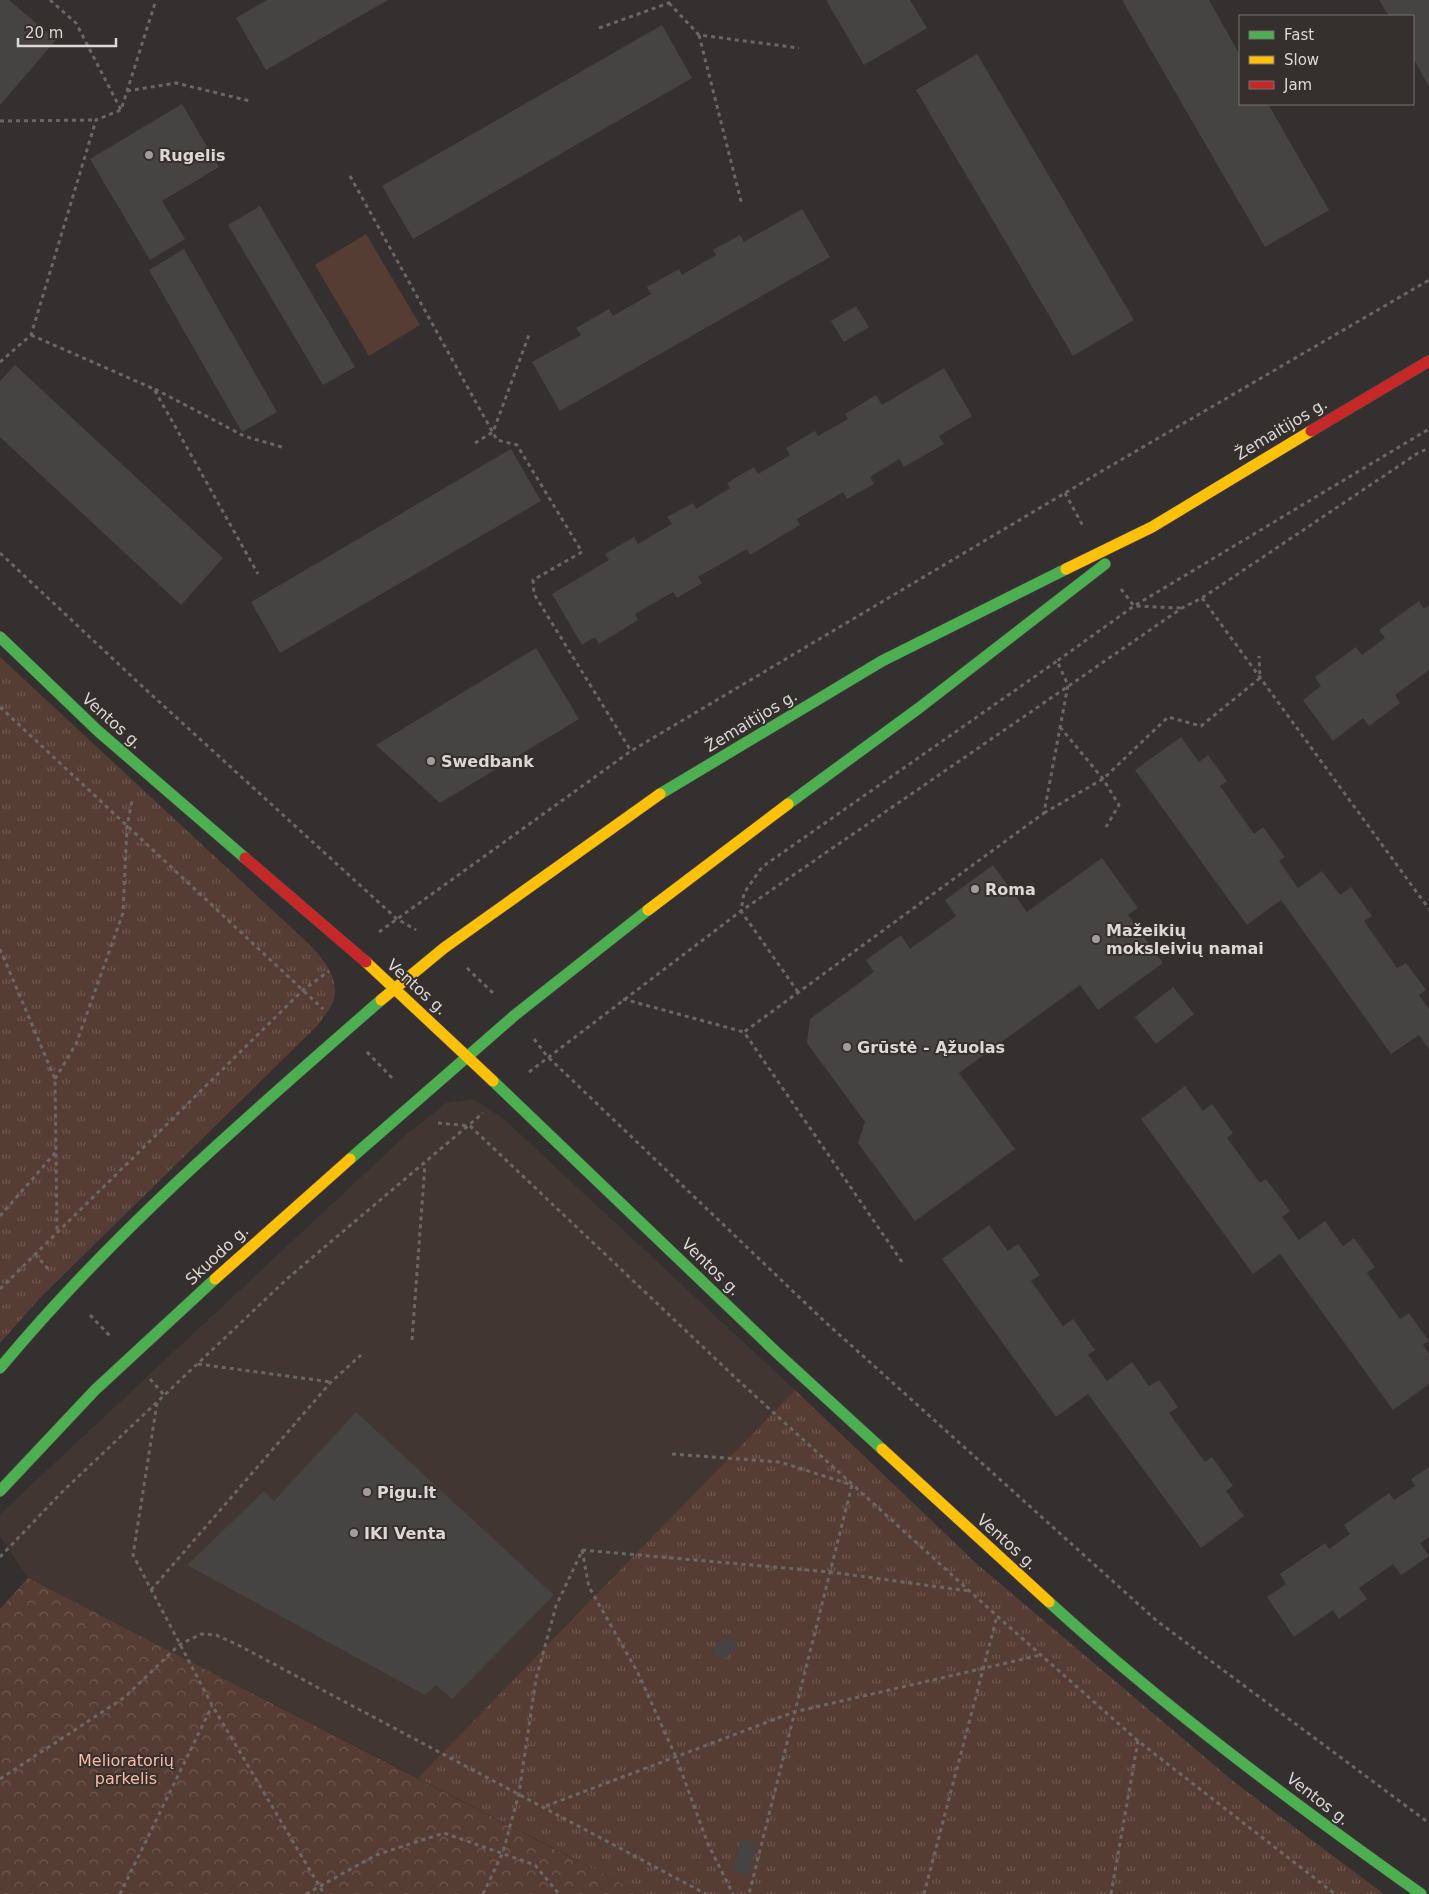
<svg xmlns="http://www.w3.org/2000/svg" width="1429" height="1894" viewBox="0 0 1429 1894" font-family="'DejaVu Sans',sans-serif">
<defs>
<pattern id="grass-tufts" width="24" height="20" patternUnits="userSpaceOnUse" patternTransform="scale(1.25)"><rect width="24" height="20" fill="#563d33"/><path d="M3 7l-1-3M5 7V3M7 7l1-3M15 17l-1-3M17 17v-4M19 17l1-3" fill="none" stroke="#6e5850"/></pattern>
<pattern id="park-crowns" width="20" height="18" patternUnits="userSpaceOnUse" patternTransform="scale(1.25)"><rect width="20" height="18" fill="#563d33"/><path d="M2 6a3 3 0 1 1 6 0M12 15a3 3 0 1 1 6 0" fill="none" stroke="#6e5850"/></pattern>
</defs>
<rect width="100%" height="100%" fill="#33302f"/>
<path fill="#413631" d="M474,1099L504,1119L795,1390L418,1778L28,1578L0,1536V1514L408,1133L446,1103Z"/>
<g fill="url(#grass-tufts)">
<path d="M0,657L309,944C323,958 341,980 333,1002C330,1009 323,1018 318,1025L40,1298L0,1343Z"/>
<path d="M795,1390L977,1564L1233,1781L1384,1894H642L418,1778Z"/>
</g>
<path fill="url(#park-crowns)" d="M28,1578L642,1894H0V1609Z"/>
<path fill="#563d33" d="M366,234L420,325L369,356L315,265Z"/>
<g fill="#464443">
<path d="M0,0H9L56,40L0,105Z"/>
<path d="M267,0H388L266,70L236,18Z"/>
<path d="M826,0H910L927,28L864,65Z"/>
<path d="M1122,0H1209L1240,55V104H1268L1329,210L1265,247Z"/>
<path d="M1379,0H1429V87L1413,58V16H1389Z"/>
<path d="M662,25L692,78L413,239L382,186Z"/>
<path d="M977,54L1134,320L1073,356L916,90Z"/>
<path d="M182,104L219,167L162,201L185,239L150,260L90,159Z"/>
<path d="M260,206L355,367L323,385L228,225Z"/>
<path d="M802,209L830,257L560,411L532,362L581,335L576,328L609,309L613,316L651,294L647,287L679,269L682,275L716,255L713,250L740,235L744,242Z"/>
<path d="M184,249L277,412L242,432L149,270Z"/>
<path d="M856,306L869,327L844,342L831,321Z"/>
<path d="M15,365L223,558L181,605L0,437V381Z"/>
<path d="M944,368L972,416L939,436L944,444L904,467L899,459L870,477L874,484L847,499L843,492L797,519L800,525L750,555L747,549L698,577L702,583L677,598L673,592L635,614L638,620L599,644L595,637L582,645L552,594L609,560L605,554L634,537L638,544L672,524L667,517L693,503L696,509L730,488L727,483L754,467L758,474L790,455L786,448L815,431L818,436L848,419L845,414L876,395L882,405Z"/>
<path d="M511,449L541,501L280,653L251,602Z"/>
<path d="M1419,601L1424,609L1429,605V670L1395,695L1400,703L1369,726L1363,718L1333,741L1303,700L1321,686L1315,677L1356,647L1362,655L1385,638L1379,630Z"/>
<path d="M536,648L579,719L440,803L376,745Z"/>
<path d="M1181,737L1199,762L1208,755L1227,781L1220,786L1254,834L1263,827L1285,857L1279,861L1298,888L1322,871L1340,895L1351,887L1372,916L1364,921L1397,968L1406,963L1426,990L1419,995L1429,1009V1049L1419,1035L1391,1054L1281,900L1247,925L1135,770Z"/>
<path d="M1102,858L1138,908L1128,915L1163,963L1098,1010L1080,985L959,1073L1015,1149L915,1221L858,1143L865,1122L807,1043L810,1019L874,972L866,960L901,935L910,949L956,916L945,900L993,865L1027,912Z"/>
<path d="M1173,987L1194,1014L1156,1044L1135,1017Z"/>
<path d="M1185,1086L1203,1111L1212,1104L1233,1133L1227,1138L1260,1183L1266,1179L1290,1211L1282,1217L1299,1240L1325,1221L1343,1246L1354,1238L1375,1267L1367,1273L1400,1319L1409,1313L1429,1341L1423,1345L1429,1354V1384L1393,1410L1280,1254L1253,1274L1141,1119Z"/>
<path d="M989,1225L1008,1251L1018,1244L1040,1275L1031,1281L1063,1326L1073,1319L1095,1350L1088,1355L1107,1381L1132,1362L1149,1386L1159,1380L1178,1407L1169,1413L1205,1462L1212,1457L1233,1486L1226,1491L1244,1516L1201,1548L1088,1394L1056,1417L942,1259Z"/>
<path d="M356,1412L554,1595L452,1699L436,1685L425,1695L187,1565L264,1491L274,1501Z"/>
<path d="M1429,1467V1537L1420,1543L1429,1556L1401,1575L1393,1564L1359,1588L1367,1599L1339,1619L1333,1610L1294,1637L1267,1597L1286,1584L1280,1574L1325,1543L1329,1549L1350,1534L1344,1525L1389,1493L1394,1500L1415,1486L1411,1479Z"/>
<path d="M727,1635L738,1645L723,1661L712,1651Z"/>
<path d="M741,1839L757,1843L749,1875L733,1871Z"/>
</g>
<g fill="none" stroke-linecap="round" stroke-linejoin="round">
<defs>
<g id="fast">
<path d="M0,637L98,731L245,858"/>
<path d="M660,794L882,661L1066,569"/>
<path d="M788,804L919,708L1105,564"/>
<path d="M493,1081L776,1352L882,1449"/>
<path d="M350,1159L515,1015L648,910"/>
<path d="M0,1368C113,1232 248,1116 381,1000"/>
<path d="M0,1491L95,1390L215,1279"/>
<path d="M1049,1602C1165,1708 1293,1803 1421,1894"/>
</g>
<g id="slow">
<path d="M1066,569L1152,527L1311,431"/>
<path d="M648,910L788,804"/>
<path d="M366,962L493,1081"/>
<path d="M381,1000L444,948L660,794"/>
<path d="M215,1279L350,1159"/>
<path d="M882,1449L1049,1602"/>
</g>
<g id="jam">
<path d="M1311,431L1429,361"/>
<path d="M245,858L366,962"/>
</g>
</defs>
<use href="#fast" stroke="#514e4d" stroke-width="12"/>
<use href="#slow" stroke="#514e4d" stroke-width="12"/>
<use href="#jam" stroke="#514e4d" stroke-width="12"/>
<g stroke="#6a6766" stroke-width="3" stroke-dasharray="4 4" stroke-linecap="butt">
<path d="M50,0L76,23L121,110"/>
<path d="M669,3L699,35L799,48"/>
<path d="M599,28L669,3L667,0"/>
<path d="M699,35L742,205"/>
<path d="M127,91L176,83L250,101"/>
<path d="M0,121L96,120"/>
<path d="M350,176L497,440L517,445L582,552L533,580L534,594L631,751"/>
<path d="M31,335L154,389L258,574"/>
<path d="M0,362L31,335L96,120L121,110L156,0"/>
<path d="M155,389L244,436L285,448"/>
<path d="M475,443L493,432L530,332"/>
<path d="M1065,493L1084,528"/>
<path d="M0,553L143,687L397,919L416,930"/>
<path d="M1121,589L1134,606L1181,608"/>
<path d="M1202,598L1429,909"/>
<path d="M0,707L323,1009"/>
<path d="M1060,727L1103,779L1119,805L1106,827"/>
<path d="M1044,813L1103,779L1168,717L1201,726L1260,678L1259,656"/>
<path d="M379,932L631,751L1107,468L1429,280"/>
<path d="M0,949L55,1079L57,1232"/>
<path d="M467,968L493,993"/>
<path d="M798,992L741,911L744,893L762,867L1057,661"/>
<path d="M623,999L744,1032"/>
<path d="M534,1039L547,1056L822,1319L1157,1621L1429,1823"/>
<path d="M367,1052L394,1080"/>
<path d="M529,1072L741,911L1182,608L1202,598L1418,453L1429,448"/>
<path d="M55,1079L76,1044L123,913L127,826L132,801"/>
<path d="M438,1123L470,1126L741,1383L997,1616L1138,1741L1335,1894"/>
<path d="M0,1216L56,1152"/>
<path d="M35,1254L49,1270"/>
<path d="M902,1262L744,1032L1044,813L1068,685L1057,661L1134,606L1429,429"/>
<path d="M0,1289L303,990L329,971"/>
<path d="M90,1315L110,1336"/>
<path d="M412,1340L425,1164"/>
<path d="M198,1364L331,1382"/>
<path d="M150,1379L164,1395"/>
<path d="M157,1403L133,1555L212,1705L324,1894"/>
<path d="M672,1454L780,1462L852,1485L749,1894"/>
<path d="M582,1550L830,1572L969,1591"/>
<path d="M582,1550L589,1587L638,1673L676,1757L708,1844L733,1894"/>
<path d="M0,1557L62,1492L288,1278L483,1113"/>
<path d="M151,1590L331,1382L361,1355"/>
<path d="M0,1779L125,1697L179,1645L201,1634L216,1635L238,1645L706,1894"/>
<path d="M546,1806L794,1712L1041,1655"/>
<path d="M120,1894L212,1706"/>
<path d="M306,1894L376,1855L444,1833L535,1865L559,1894"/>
<path d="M483,1894L503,1852L519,1793L536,1679L556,1606L582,1551"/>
<path d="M924,1894L997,1616"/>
<path d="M1111,1894L1138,1741"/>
</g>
<use href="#fast" stroke="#4caf50" stroke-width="11"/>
<use href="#slow" stroke="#ffc107" stroke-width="11"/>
<use href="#jam" stroke="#c62828" stroke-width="11"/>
</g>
<g fill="#a19d9c" stroke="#352f2d" stroke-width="2">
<circle cx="149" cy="155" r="5"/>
<circle cx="431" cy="761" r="5"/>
<circle cx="975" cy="889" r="5"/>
<circle cx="1096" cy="939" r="5"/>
<circle cx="847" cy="1047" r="5"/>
<circle cx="367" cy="1492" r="5"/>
<circle cx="354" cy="1533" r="5"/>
</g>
<g text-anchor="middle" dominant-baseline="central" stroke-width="4" stroke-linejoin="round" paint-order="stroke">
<g font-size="16" font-weight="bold" fill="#dcd8d6" stroke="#352f2d" text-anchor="start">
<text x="159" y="155">Rugelis</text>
<text x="441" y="761">Swedbank</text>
<text x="985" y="889">Roma</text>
<text x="1106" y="930">Mažeikių<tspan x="1106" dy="18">moksleivių namai</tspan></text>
<text x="857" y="1047">Grūstė - Ąžuolas</text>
<text x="377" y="1492">Pigu.lt</text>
<text x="364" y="1533">IKI Venta</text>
</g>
<g font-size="16" fill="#dcd8d6" stroke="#352f2d">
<text transform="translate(1281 429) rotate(-31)">Žemaitijos g.</text>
<text transform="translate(112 721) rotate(42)">Ventos g.</text>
<text transform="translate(751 721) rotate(-31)">Žemaitijos g.</text>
<text transform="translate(417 987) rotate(42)">Ventos g.</text>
<text transform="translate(217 1255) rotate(-43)">Skuodo g.</text>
<text transform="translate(711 1267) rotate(44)">Ventos g.</text>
<text transform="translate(1007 1542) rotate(42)">Ventos g.</text>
<text transform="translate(1318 1799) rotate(38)">Ventos g.</text>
</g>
<g font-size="16" fill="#fbbca3" stroke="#352f2d">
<text x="126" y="1760">Melioratorių<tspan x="126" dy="18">parkelis</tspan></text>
</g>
</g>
<rect x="1239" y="15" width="175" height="90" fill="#352f2d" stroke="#787371"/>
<rect x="1249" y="31" width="25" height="8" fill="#4caf50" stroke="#787371"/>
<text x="1284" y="40" font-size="15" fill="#dcd8d6">Fast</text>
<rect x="1249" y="56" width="25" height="8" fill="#ffc107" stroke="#787371"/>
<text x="1284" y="65" font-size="15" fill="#dcd8d6">Slow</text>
<rect x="1249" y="81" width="25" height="8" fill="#c62828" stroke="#787371"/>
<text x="1284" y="90" font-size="15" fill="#dcd8d6">Jam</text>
<path d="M18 38v8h98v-8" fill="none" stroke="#dcd8d6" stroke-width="2.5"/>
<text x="25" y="38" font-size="15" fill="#dcd8d6" stroke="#352f2d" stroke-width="4" paint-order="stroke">20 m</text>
</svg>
